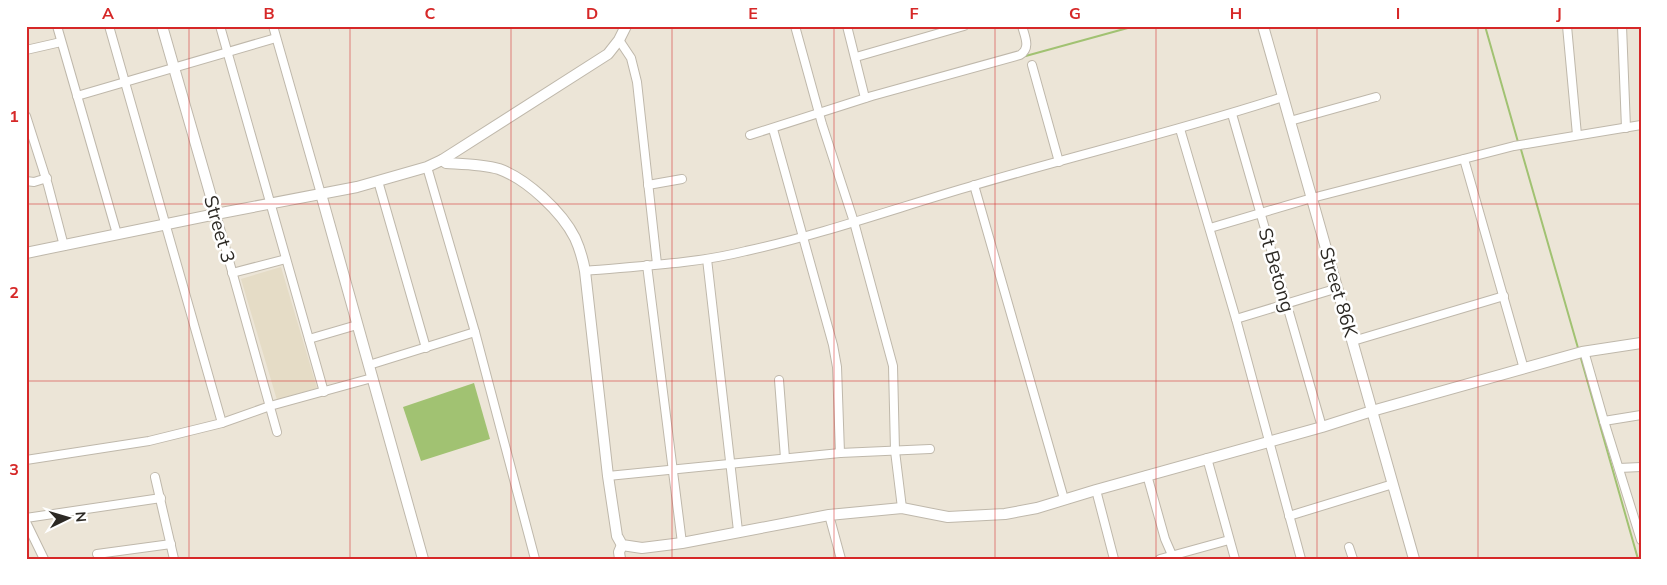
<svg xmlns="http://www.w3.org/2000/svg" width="1667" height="585" viewBox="0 0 1667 585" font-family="Mulish,sans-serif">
<rect width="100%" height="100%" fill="#ece5d7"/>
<path fill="#e5dcc6" d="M281,267L317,388L277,400L241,279Z"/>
<path fill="#a1c272" d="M474,383L490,439L421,461L403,407Z"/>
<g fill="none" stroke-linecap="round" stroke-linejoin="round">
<g stroke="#a1c272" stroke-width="2">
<path d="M1485,26L1518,142"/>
<path d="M1022,57L1135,26"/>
<path d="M1520,146L1578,348"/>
<path d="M1580,355L1638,559"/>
</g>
<defs>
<g id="minor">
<path d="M57,26L117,234"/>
<path d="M109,26L222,423"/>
<path d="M220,26L324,392"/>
<path d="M273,26L321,194"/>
<path d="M795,26L822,124L854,222L893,366L895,451L902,508"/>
<path d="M847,26L865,98"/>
<path d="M1567,26L1577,135"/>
<path d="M1622,26L1626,128"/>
<path d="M619,40L631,58L637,82L657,264"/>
<path d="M26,50L61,42"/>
<path d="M856,57L964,26"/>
<path d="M1032,65L1059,162"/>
<path d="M77,96L276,38"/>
<path d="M1232,114L1322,427"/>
<path d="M26,116L48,185L64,246"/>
<path d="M1290,121L1376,97"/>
<path d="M773,129L833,345L837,367L840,453"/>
<path d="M1180,129L1236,319L1301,559"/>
<path d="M750,135L872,96L1020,55C1031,48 1025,37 1022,26"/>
<path d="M1464,159L1524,369"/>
<path d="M427,167L475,332L535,559"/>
<path d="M26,181L34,182L47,178"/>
<path d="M378,181L426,348"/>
<path d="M648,185L682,179"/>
<path d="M974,185L1064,499"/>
<path d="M216,214L277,432"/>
<path d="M1210,228L1312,198L1514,146L1641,125"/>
<path d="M707,259L738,531"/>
<path d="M647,265L682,543"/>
<path d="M585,271C639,266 694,264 746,251C824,234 899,207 975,185C1077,155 1182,130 1283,97"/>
<path d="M232,273L286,259"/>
<path d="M1236,319L1338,288"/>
<path d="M309,339L357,325"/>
<path d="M1353,341L1504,296"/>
<path d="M1584,351L1604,421L1641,540"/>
<path d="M369,365L475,332"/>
<path d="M779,380L785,458"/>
<path d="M1604,421L1641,415"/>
<path d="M1207,458L1235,559"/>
<path d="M26,460L149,441L222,423L270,406L372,378"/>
<path d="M1619,468L1641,467"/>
<path d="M1147,475L1165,539L1172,555"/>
<path d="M608,476L840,453L930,449"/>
<path d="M155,477L174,559"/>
<path d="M1096,490L1114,559"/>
<path d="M829,515L841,559"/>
<path d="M1289,516L1393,484"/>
<path d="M26,518L161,498"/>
<path d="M26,522L44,559"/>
<path d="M1349,547L1353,559"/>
<path d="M97,554L171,544"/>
<path d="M1160,559L1229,540"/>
</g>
<g id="tertiary">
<path d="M162,26L216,214"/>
<path d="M1263,26L1414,559"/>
<path d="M442,160L446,163C464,164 482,164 499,169C527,179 562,212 575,238C580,249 583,260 585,271L608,476L617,536L622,545L642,548L682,543L829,515L902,508L948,517L1005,514L1037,508L1096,490L1322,427L1372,411L1582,352L1641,343"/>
<path d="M321,194L423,559"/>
<path d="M26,253L216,214L357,187L427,167L442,160L608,54L619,40L626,26"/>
<path d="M620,559L619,552L622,545"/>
</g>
</defs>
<use href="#minor" stroke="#bfb8ab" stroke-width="10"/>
<use href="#tertiary" stroke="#bfb8ab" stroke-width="12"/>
<use href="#minor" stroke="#fff" stroke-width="8"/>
<use href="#tertiary" stroke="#fff" stroke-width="10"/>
</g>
<path fill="none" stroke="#d62828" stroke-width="1" stroke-opacity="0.55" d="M189,26V559M350,26V559M511,26V559M672,26V559M834,26V559M995,26V559M1156,26V559M1317,26V559M1478,26V559M26,204H1641M26,381H1641"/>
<g text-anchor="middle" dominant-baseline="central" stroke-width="5" stroke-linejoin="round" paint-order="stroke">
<g font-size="19" fill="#2c2924" stroke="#fff">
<text transform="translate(220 229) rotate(74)">Street 3</text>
<text transform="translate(1277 270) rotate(74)">St Betong</text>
<text transform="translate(1339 292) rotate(74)">Street 86K</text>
</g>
</g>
<rect width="1667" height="585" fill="none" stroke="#ffffff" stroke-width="55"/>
<g transform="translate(68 518) rotate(85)" stroke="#ffffff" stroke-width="4" paint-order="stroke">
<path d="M0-4L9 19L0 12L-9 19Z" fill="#2c2924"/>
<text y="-8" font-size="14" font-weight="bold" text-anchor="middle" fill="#2c2924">N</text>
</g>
<rect x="28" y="28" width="1612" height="530" fill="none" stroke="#d62828" stroke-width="2"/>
<g font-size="16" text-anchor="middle" font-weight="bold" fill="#d62828">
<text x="108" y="19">A</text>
<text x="269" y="19">B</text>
<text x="430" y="19">C</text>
<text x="592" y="19">D</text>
<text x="753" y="19">E</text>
<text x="914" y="19">F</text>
<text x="1075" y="19">G</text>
<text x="1236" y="19">H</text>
<text x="1398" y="19">I</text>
<text x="1559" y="19">J</text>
<text x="14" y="122">1</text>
<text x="14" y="298">2</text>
<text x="14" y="475">3</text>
</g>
</svg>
